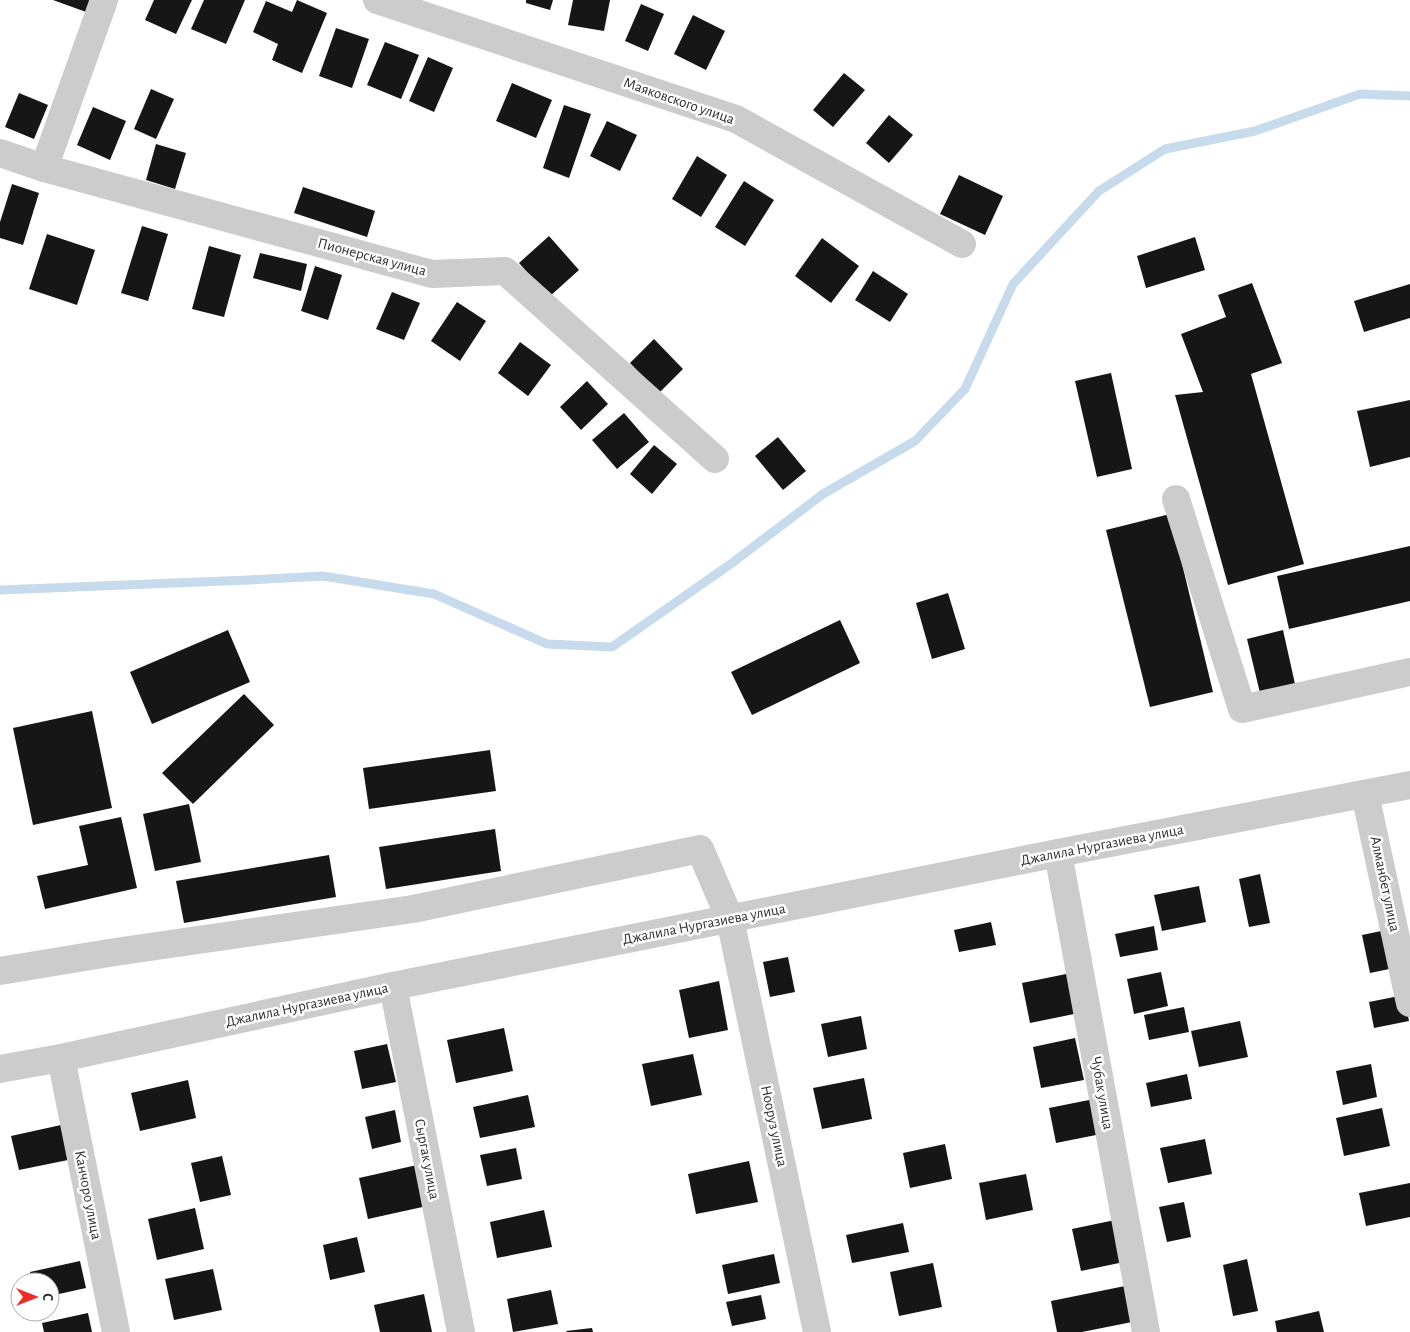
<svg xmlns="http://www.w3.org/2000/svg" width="1410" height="1332" viewBox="0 0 1410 1332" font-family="'Alegreya Sans',sans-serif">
<rect width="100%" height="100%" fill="#fff"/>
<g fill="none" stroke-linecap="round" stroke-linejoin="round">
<path stroke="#c7dbed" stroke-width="9" d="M0,590L249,580L323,576L434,594L547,644L612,647L732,563L823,494L915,441L965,389L1013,284L1099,191L1165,149L1255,131L1360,94L1410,96"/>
</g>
<g fill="#161616">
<path d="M53,0H90L86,12Z"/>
<path d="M154,0H192L176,34L145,20Z"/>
<path d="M204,0H245L226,44L191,29Z"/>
<path d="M297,0L327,13L302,73L272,60L278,44L253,32L266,1L292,12Z"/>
<path d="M526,0H553L550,10L526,3Z"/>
<path d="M573,0H610L604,31L568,25Z"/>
<path d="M641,4L664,14L648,51L625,41Z"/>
<path d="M693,15L725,31L706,70L674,54Z"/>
<path d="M336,28L369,39L352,88L319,76Z"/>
<path d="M385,42L419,55L401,99L367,85Z"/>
<path d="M428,57L453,68L434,112L409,101Z"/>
<path d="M844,73L865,90L833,127L813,110Z"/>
<path d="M512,83L552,100L536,138L496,121Z"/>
<path d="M151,89L174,99L156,139L134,129Z"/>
<path d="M19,93L48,105L34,139L5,127Z"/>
<path d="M564,105L591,114L569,178L543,168Z"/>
<path d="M93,107L126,121L110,160L77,145Z"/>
<path d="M889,115L913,135L889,163L866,143Z"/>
<path d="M607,121L637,135L620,171L590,156Z"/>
<path d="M156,144L186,153L175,189L146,180Z"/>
<path d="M697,156L727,175L701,217L672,199Z"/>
<path d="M959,175L1003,196L985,235L940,214Z"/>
<path d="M744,181L774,200L745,246L715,227Z"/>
<path d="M12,184L39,193L23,245L0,238V222Z"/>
<path d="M303,187L375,211L367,237L294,213Z"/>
<path d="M142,226L168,234L148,301L121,293Z"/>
<path d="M47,234L95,250L77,305L29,289Z"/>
<path d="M549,236L579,270L549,297L519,263Z"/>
<path d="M1195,237L1205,270L1146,288L1137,256Z"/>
<path d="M822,238L859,266L831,303L795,276Z"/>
<path d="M209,246L241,255L224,317L192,309Z"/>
<path d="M260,253L307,264L301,291L253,278Z"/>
<path d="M315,266L342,275L328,320L301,311Z"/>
<path d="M873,271L908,294L890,322L855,300Z"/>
<path d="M1252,283L1282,363L1251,374L1304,564L1228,585L1175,395L1203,392L1181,334L1226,317L1218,295Z"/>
<path d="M1410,284V318L1364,332L1354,301Z"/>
<path d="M392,292L420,303L404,340L376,329Z"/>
<path d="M457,302L486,321L460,361L431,341Z"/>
<path d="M654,339L683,369L659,393L630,363Z"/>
<path d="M520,342L551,365L528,396L498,373Z"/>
<path d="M1111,373L1132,469L1097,477L1075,381Z"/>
<path d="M587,381L608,404L581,430L560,407Z"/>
<path d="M1410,400V457L1370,467L1357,411Z"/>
<path d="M624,413L649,442L617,469L592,440Z"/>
<path d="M778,437L806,471L783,490L755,456Z"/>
<path d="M654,445L677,464L652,494L630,474Z"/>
<path d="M1170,514L1213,692L1150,707L1106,530Z"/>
<path d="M1410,546V601L1289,629L1277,576Z"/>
<path d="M948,593L965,649L932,659L916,603Z"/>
<path d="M840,620L860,663L752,715L731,672Z"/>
<path d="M228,630L250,682L152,724L130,672Z"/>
<path d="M1283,630L1295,684L1260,693L1247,639Z"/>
<path d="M244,694L274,725L193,804L162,773Z"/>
<path d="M92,711L112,808L33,825L13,728Z"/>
<path d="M490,750L496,791L369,809L363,768Z"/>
<path d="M189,804L201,862L155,871L143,814Z"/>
<path d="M121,817L137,888L45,909L37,876L88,865L79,826Z"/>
<path d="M495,829L501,871L386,889L379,847Z"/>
<path d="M329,855L336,897L184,923L176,881Z"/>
<path d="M1260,874L1270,923L1249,927L1239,879Z"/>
<path d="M1199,886L1206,922L1162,931L1154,895Z"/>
<path d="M991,922L996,945L959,952L954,930Z"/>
<path d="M1154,926L1158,950L1120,957L1115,934Z"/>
<path d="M1386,930L1394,968L1370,973L1362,935Z"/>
<path d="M788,957L795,992L770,997L763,962Z"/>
<path d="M1161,972L1168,1006L1134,1014L1127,979Z"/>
<path d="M1071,973L1079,1013L1030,1023L1022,983Z"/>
<path d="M719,981L728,1030L689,1038L679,990Z"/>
<path d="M1404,995L1409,1021L1374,1028L1369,1002Z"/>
<path d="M1184,1007L1189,1032L1149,1040L1144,1015Z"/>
<path d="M861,1016L867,1049L828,1057L821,1024Z"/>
<path d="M1240,1021L1248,1057L1199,1067L1191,1031Z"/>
<path d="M504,1028L513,1071L456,1083L447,1040Z"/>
<path d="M1075,1038L1084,1080L1041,1088L1033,1047Z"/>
<path d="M387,1044L396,1082L362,1089L354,1051Z"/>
<path d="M693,1054L702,1095L651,1106L642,1064Z"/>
<path d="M1371,1064L1377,1097L1343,1105L1336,1071Z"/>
<path d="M1187,1074L1192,1099L1151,1107L1146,1083Z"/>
<path d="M864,1078L872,1119L822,1129L813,1088Z"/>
<path d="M188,1080L196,1118L140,1131L131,1093Z"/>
<path d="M528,1095L535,1127L480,1138L473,1107Z"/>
<path d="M1094,1099L1101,1134L1056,1143L1049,1108Z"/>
<path d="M1382,1108L1390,1146L1344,1156L1336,1118Z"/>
<path d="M395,1110L401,1142L372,1149L365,1117Z"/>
<path d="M61,1125L68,1160L19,1170L11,1136Z"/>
<path d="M1205,1139L1212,1174L1168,1183L1160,1148Z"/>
<path d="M945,1144L952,1179L910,1188L903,1153Z"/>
<path d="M516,1148L522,1179L487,1186L480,1155Z"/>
<path d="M222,1156L231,1195L200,1202L191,1163Z"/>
<path d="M749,1161L758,1202L696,1214L688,1174Z"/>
<path d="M417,1165L427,1206L368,1219L359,1178Z"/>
<path d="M1026,1174L1033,1210L986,1220L979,1183Z"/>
<path d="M1410,1183V1217L1366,1226L1359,1193Z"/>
<path d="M1184,1202L1191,1237L1167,1242L1159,1207Z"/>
<path d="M195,1208L204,1249L157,1260L148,1219Z"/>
<path d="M544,1210L552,1247L497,1258L490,1222Z"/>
<path d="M1115,1220L1124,1262L1081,1271L1072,1229Z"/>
<path d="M903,1223L909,1252L852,1263L846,1235Z"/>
<path d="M357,1237L365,1272L330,1280L323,1245Z"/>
<path d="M774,1254L780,1283L728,1294L722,1265Z"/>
<path d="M1247,1259L1258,1311L1233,1316L1223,1265Z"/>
<path d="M80,1261L86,1288L50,1296V1282H33L30,1272Z"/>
<path d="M933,1263L942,1307L899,1316L890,1272Z"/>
<path d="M213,1269L222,1310L174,1320L165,1279Z"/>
<path d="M1130,1285L1137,1321L1082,1332H1057L1051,1301Z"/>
<path d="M551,1290L558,1324L513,1332L507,1299Z"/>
<path d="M424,1294L432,1332H380L374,1305Z"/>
<path d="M761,1295L766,1319L732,1326L726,1302Z"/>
<path d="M1319,1311L1324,1332H1277L1275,1321Z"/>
<path d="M88,1313L92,1332H44L42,1323Z"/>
<path d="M592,1328L593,1332H567L566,1331Z"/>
</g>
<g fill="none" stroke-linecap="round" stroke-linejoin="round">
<g stroke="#ccc" stroke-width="28">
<path d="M377,0L736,119L962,244"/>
<path d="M0,153L44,168L432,274L505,271L715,459"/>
<path d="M44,168L104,0"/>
<path d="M1176,499L1242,709L1410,672"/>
<path d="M1365,794L1410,1003"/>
<path d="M1058,853L1146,1332"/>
<path d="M0,971L115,952L413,909L700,849L730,919L817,1332"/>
<path d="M393,986L461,1332"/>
<path d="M61,1058L116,1332"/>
<path d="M0,1069L61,1058L393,986L1058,853L1410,785"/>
</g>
</g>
<g text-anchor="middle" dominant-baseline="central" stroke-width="5" stroke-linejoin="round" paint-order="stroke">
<g font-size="15" fill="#2f2f2f" stroke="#fff">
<text transform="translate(679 101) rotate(19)">Маяковского улица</text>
<text transform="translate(372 257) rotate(15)">Пионерская улица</text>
<text transform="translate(1102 845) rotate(-11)">Джалила Нургазиева улица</text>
<text transform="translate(1385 884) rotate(78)">Алманбет улица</text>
<text transform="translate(704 924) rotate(-11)">Джалила Нургазиева улица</text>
<text transform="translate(307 1005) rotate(-12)">Джалила Нургазиева улица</text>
<text transform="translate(1102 1093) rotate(80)">Чубак улица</text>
<text transform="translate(774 1126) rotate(78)">Нооруз улица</text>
<text transform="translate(427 1159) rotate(79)">Сыргак улица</text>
<text transform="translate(88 1195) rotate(79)">Канчоро улица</text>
</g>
</g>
<g transform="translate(35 1297) rotate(90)"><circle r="24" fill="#ffffff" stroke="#acacac"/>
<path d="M0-4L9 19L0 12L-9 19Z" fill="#ec2d2a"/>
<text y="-8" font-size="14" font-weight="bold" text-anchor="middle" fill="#2f2f2f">С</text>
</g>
</svg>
